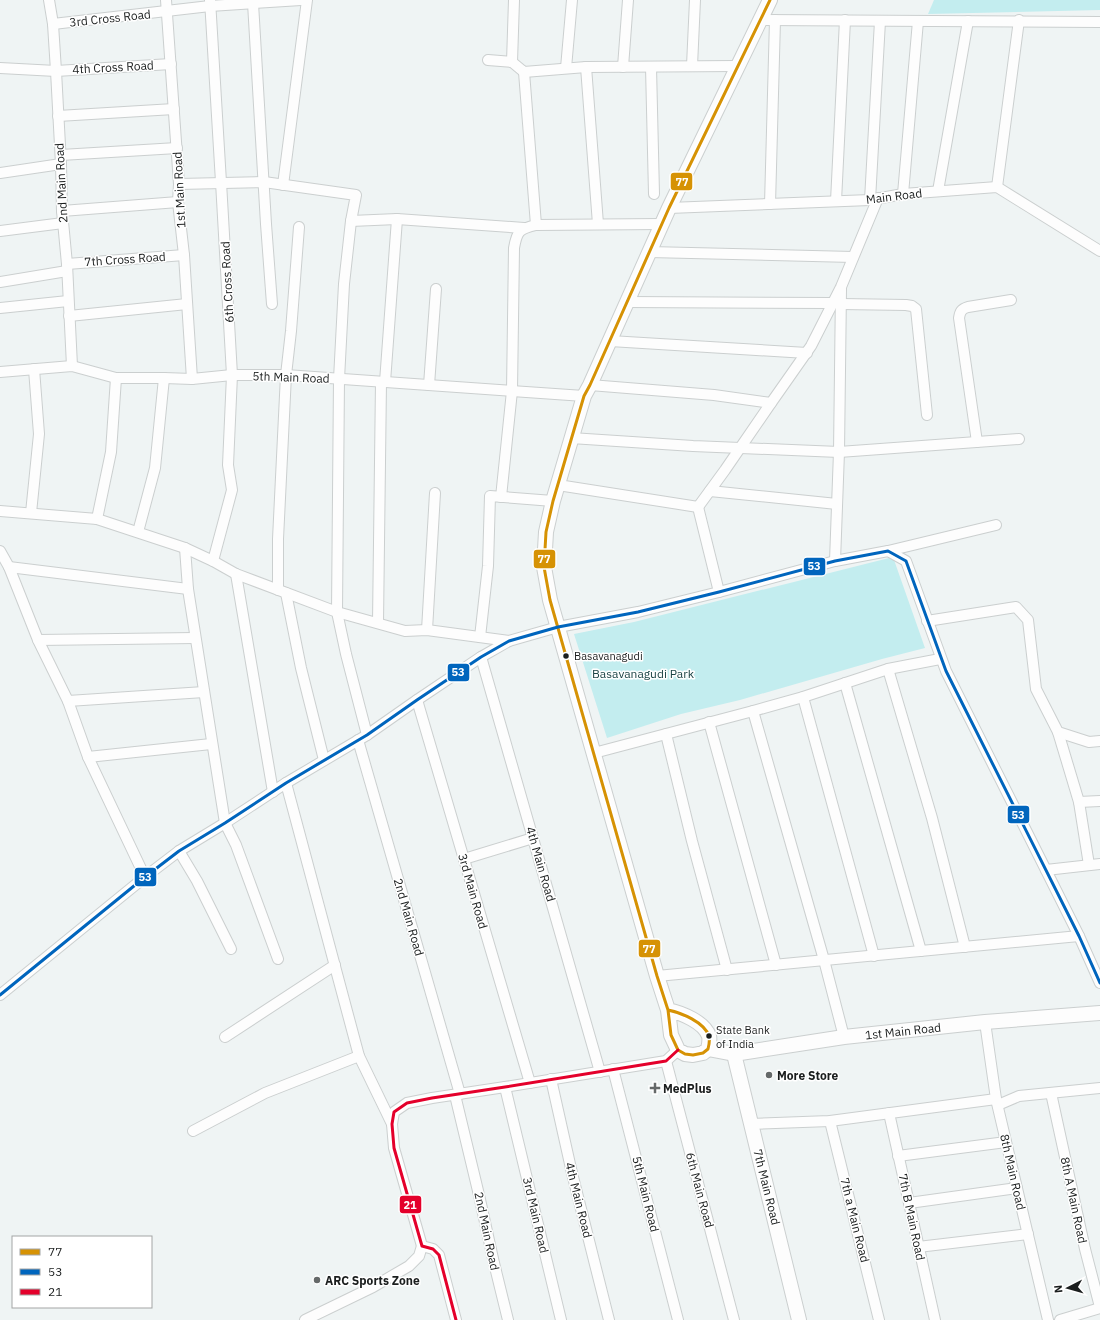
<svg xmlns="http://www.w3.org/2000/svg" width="1100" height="1320" viewBox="0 0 1100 1320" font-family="'IBM Plex Sans',sans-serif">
<rect width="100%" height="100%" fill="#eff4f4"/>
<g fill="#c3edef">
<path d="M934,0H1100V10L928,14Z"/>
<path d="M893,557L925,648L882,659L740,700L681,714L607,738L574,634L634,622Z"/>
</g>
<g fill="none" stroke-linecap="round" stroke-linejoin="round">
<defs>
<g id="street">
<path d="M49,0L53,24L56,71L61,164L62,211L67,264L72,366"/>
<path d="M166,0L179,184L178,202L184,255L192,379"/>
<path d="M210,0L221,182L232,375L228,465L232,490L213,561"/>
<path d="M253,3L266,224L272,304"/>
<path d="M759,20L1100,22"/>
<path d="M53,24L210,6L301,0"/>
<path d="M488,60L512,62L524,72L586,67L737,66"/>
<path d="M512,62L514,0"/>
<path d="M692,66L695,0"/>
<path d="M586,67L598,224"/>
<path d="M623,67L628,0"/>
<path d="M651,67L654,194"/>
<path d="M0,68L56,71L171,64"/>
<path d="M566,68L572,0"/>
<path d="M524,72L536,225"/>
<path d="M58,116L174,109"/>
<path d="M61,155L177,148"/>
<path d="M0,173L61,164"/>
<path d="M179,184L264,182L356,195L351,221L344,284L339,379L337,612L346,654L367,735"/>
<path d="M283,185L307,0"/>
<path d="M997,187L1019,20"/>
<path d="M938,191L968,21"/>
<path d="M903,194L918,21"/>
<path d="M870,200L880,21"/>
<path d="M836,201L845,20"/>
<path d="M770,204L775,20"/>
<path d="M669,208L870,200L903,194L997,187L1100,251"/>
<path d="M62,211L178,202"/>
<path d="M351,221L397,219L524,228"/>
<path d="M0,231L63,223"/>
<path d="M649,252L853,257"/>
<path d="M67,264L184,255"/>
<path d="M0,282L67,271"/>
<path d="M627,302L833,303"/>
<path d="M841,304L906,305L912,306L916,309L927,415"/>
<path d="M0,308L68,301"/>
<path d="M69,316L187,304"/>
<path d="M610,341L807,353"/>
<path d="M0,372L72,366L116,378H164L192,379L232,375H286L584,396"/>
<path d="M385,382L397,219"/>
<path d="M429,385L436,289"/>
<path d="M590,385L714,395L771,403"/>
<path d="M571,438L693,446L839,452L1019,439"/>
<path d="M977,442L959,318C960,312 961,309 968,307L1011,300"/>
<path d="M558,485L698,507"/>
<path d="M710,491L837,504"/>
<path d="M501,497L512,391L514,248C517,231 519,229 536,225L662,224"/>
<path d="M698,507L725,470L771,403L811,346L841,287L878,198"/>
<path d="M698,507L719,592"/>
<path d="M0,511L97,519L185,548L213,561L236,574L337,612L405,631L427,630L509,641"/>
<path d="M31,513L39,434L34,369"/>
<path d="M97,519L111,452L116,378"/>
<path d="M138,532L155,468L164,378"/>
<path d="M185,548L188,589L225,823L236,845L278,959"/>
<path d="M0,551L9,567L38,640L68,701L88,757L145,877"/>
<path d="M888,551L996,525"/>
<path d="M835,561L839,452L841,289"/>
<path d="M9,567L188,589"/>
<path d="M236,574L273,792"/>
<path d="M278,590V539L286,375L291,331L299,227"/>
<path d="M286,593L301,668L324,760"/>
<path d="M927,621L1016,607L1028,620L1036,689L1058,732L1089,742L1100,741"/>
<path d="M378,623L381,382"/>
<path d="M427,630L435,493"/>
<path d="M480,637L488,566L490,496L553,501"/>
<path d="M38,640L195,638"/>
<path d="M481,657L600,1072"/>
<path d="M888,669L932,818L965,947"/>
<path d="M845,683L921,951"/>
<path d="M803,697L874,956"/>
<path d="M417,700L530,1083"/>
<path d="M68,701L204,692"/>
<path d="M753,711L824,960L844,1037"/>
<path d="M709,722L776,965"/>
<path d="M1058,732L1079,802L1089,865"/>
<path d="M666,734L692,841L727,970"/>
<path d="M358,740L460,1094"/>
<path d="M594,753L753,711L803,697L888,669L940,659"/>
<path d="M88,757L211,744"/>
<path d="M286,783L359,1056L392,1124"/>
<path d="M1079,802L1100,801"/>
<path d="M179,851L197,881L231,949"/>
<path d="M464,859L533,838"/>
<path d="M1046,870L1100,864"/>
<path d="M657,976L1079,936"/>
<path d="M0,995L145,877L179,851L225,823L286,783L367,735L417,700L481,657L509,641L558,627L638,612L719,592L835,561L888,551L906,561L946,671L1079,936L1100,983"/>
<path d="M985,1022L996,1099L1048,1320"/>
<path d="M225,1037L335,965"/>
<path d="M666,1061L734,1320"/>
<path d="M613,1069L678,1320"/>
<path d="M551,1079L572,1173L609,1320"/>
<path d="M505,1087L561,1320"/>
<path d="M1051,1093L1085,1249L1100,1307"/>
<path d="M455,1095L479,1195L494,1263L508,1320"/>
<path d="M998,1105L1019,1096L1100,1088"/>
<path d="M889,1113L935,1320"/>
<path d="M830,1121L879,1320"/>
<path d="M751,1124L830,1121L996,1099"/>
<path d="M193,1131L265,1093L359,1056"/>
<path d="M898,1156L1006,1142"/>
<path d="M909,1203L1017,1188"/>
<path d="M918,1247L1028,1234"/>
<path d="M305,1320L373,1287L409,1266L419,1256L422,1246"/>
<path d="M456,1320L439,1255L433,1249L422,1246L394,1148L392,1124L394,1112L407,1103L432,1098L505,1087L666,1061L678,1050"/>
<path d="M1060,1320L1100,1308"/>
</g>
<g id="secondary">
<path d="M668,1010C682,1013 704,1022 709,1036C710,1040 709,1045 708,1049L703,1053L693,1055L685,1054L678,1050L671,1035L668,1010L657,976L550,600L544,567L546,532L553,501L584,396L590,385L669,208L770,0"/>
<path d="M708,1049L734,1054L844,1037L985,1022L1100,1013"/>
<path d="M734,1054L799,1320"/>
</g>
</defs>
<use href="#street" stroke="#cbcfcf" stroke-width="12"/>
<use href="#secondary" stroke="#cbcfcf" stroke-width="16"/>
<use href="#street" stroke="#fdfdfd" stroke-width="10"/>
<use href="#secondary" stroke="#fdfdfd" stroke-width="14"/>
<defs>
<path id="bus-1" d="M668,1010C682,1013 704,1022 709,1036C710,1040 709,1045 708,1049L703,1053L693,1055L685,1054L678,1050L671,1035L668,1010L657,976L550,600L544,567L546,532L553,501L584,396L590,385L669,208L770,0"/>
<path id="bus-2" d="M0,995L145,877L179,851L225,823L286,783L367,735L417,700L481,657L509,641L558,627L638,612L719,592L835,561L888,551L906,561L946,671L1079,936L1100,983"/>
<path id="bus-3" d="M456,1320L439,1255L433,1249L422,1246L394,1148L392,1124L394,1112L407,1103L432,1098L505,1087L666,1061L678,1050"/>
</defs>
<use href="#bus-1" stroke="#fff" stroke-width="6"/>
<use href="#bus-2" stroke="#fff" stroke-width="6"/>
<use href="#bus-3" stroke="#fff" stroke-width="6"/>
<use href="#bus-1" stroke="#d69204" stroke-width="3"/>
<use href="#bus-2" stroke="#0065bd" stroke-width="3"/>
<use href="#bus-3" stroke="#e4002b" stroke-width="3"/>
</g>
<g fill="#1b1e1e" stroke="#fff" stroke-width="1.5">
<circle cx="566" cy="656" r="3.5"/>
<circle cx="709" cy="1036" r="3.5"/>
</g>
<g fill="#656969" stroke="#fff" stroke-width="1.5">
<circle cx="769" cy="1075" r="4"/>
<path d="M653 1082h4v4h4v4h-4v4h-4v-4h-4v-4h4z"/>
<circle cx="317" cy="1280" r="4"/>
</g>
<g text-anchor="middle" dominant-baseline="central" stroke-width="3" stroke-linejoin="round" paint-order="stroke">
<g font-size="11" fill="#1b1e1e" stroke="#fff" text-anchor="start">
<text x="574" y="656">Basavanagudi</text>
<text x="716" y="1030">State Bank<tspan x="716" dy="14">of India</tspan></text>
</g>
<g font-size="12" fill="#1b1e1e" stroke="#fff">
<text transform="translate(110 18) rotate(-6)">3rd Cross Road</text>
<text transform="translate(113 67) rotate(-3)">4th Cross Road</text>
<text transform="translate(61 183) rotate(-93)">2nd Main Road</text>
<text transform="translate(179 190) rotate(-93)">1st Main Road</text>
<text transform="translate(894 196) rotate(-7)">Main Road</text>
<text transform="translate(125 259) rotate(-4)">7th Cross Road</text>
<text transform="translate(227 282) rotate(-93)">6th Cross Road</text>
<text transform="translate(291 377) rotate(2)">5th Main Road</text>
<text transform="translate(541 864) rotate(74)">4th Main Road</text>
<text transform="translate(473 891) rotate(74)">3rd Main Road</text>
<text transform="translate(409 917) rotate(74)">2nd Main Road</text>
<text transform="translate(903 1031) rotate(-6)">1st Main Road</text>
<text transform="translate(1013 1172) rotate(77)">8th Main Road</text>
<text transform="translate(767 1187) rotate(76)">7th Main Road</text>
<text transform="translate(700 1190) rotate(75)">6th Main Road</text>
<text transform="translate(646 1194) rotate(76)">5th Main Road</text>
<text transform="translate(579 1200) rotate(76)">4th Main Road</text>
<text transform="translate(1074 1200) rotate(78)">8th A Main Road</text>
<text transform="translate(536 1215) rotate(77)">3rd Main Road</text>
<text transform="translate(912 1217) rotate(78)">7th B Main Road</text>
<text transform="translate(855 1220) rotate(76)">7th a Main Road</text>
<text transform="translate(487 1231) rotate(78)">2nd Main Road</text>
</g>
<g font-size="12" fill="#1a4445" stroke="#fff">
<text x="643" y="673">Basavanagudi Park</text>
</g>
<g font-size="12" font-weight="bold" fill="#1b1e1e" stroke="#fff" text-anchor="start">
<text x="777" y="1075">More Store</text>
<text x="663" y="1088">MedPlus</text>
<text x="325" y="1280">ARC Sports Zone</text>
</g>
</g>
<g stroke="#fff" stroke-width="1.5">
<rect x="670" y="172" width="23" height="19" rx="4" fill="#d69204"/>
<rect x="533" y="549" width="23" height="20" rx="4" fill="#d69204"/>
<rect x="803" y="557" width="23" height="19" rx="4" fill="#0065bd"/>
<rect x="447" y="663" width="23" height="19" rx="4" fill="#0065bd"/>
<rect x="1007" y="805" width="23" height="19" rx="4" fill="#0065bd"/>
<rect x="134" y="867" width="23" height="20" rx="4" fill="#0065bd"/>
<rect x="638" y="939" width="23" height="19" rx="4" fill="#d69204"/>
<rect x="399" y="1195" width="23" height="19" rx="4" fill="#e4002b"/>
</g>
<g font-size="11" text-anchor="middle" font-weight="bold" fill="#fff">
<text x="682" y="186">77</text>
<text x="544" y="563">77</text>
<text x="814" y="570">53</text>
<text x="458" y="676">53</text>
<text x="1018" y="819">53</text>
<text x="145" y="881">53</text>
<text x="649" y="953">77</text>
<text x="410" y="1209">21</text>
</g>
<rect x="12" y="1236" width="140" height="72" fill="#ffffff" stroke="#a4a5a5"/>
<rect x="20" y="1249" width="20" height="6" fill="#d69204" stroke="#a4a5a5"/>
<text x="48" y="1256" font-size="12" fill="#1b1e1e">77</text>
<rect x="20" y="1269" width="20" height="6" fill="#0065bd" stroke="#a4a5a5"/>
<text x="48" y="1276" font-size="12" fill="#1b1e1e">53</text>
<rect x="20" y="1289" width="20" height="6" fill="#e4002b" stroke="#a4a5a5"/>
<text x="48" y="1296" font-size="12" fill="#1b1e1e">21</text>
<g transform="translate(1068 1288) rotate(264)" stroke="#ffffff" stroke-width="3" paint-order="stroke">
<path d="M0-3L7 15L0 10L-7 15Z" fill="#1b1e1e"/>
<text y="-6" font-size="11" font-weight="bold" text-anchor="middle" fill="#1b1e1e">N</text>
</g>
</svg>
